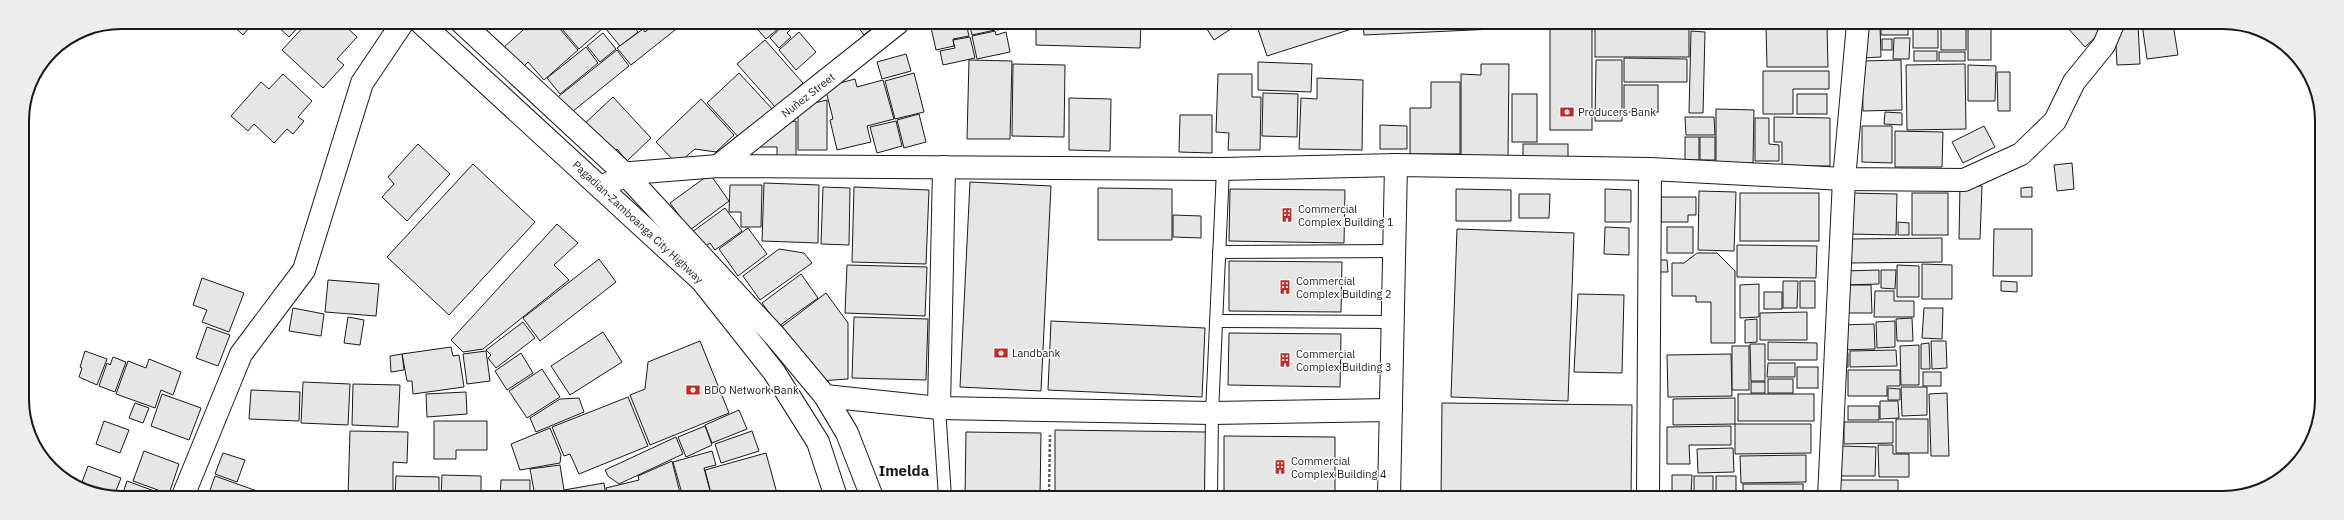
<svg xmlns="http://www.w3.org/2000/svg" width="2344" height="520" viewBox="0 0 2344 520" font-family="'IBM Plex Sans',sans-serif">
<rect width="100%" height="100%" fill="#fff"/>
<g fill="#e6e6e6" stroke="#1a1a1a">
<path d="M229,22H254L243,35Z"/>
<path d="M273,22H303L289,37Z"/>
<path d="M308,22H341L357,37L337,59L344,65L323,88L282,50Z"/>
<path d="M532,22H554L578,50L544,80L528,62L521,69L503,48Z"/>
<path d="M556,22H610L579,49Z"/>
<path d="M614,22H630L638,32L620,46L606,29Z"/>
<path d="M657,22H685L631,65L617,48L643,29L645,32Z"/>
<path d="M752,23H785L766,39Z"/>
<path d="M855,23H879L864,35Z"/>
<path d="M930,23H966L969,36L953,39L954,46L936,50Z"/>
<path d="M969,23H994L995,30L972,35Z"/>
<path d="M995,23H1018L1019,26L997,30Z"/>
<path d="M1036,23H1141L1140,48L1036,45Z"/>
<path d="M1203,23H1240L1214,40Z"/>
<path d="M1256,23H1357L1358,27L1267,56Z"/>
<path d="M1363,23H1494V29L1364,35Z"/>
<rect x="1550" y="23" width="42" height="107"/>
<rect x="1595" y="23" width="94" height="34"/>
<path d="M785,24L790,30L787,33L791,37L779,48L770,38Z"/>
<rect x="1881" y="24" width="27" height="11"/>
<rect x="1941" y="24" width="25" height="26"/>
<rect x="1968" y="24" width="23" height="36"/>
<path d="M2068,24H2097L2103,30L2085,47L2066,26Z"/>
<path d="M2115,24H2138L2140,64L2117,65Z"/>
<path d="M2142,24H2173L2178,55L2147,59Z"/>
<path d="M2183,24H2221L2184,29Z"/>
<path d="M1880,25L1881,57L1862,58L1861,26Z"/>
<path d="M1827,26L1828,67H1767L1766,28Z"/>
<rect x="1913" y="26" width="25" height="22"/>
<path d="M995,31L996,35L1006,32L1010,52L977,59L972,36Z"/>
<path d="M1691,31L1705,32L1703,113H1689Z"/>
<path d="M799,32L816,52L796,70L779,50Z"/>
<path d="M603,33L616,49L600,62L587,46Z"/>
<path d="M970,37L975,58L943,65L940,51L955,48L953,40Z"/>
<path d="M1894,38H1910L1909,59H1893Z"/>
<rect x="1882" y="39" width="10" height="11"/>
<path d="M765,40L803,83L776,108L737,64Z"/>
<path d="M586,47L598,63L560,94L547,78Z"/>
<path d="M617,50L629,66L567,116L554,100Z"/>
<rect x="1914" y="51" width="23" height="10"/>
<rect x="1939" y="52" width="26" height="9"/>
<path d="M906,54L911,71L882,79L877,62Z"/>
<path d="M1624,58L1687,59V82H1624Z"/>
<path d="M969,60L1012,61L1010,139H967Z"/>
<path d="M1596,60H1622V121H1595Z"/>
<path d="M1901,60L1902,110L1863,111L1862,61Z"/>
<path d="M1258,62L1312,64L1311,92L1258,90Z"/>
<path d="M1013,64L1065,65L1064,137L1012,136Z"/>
<path d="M1481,64H1509L1508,158H1461V74L1481,75Z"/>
<path d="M1965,64L1966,129L1907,130L1906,65Z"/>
<path d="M1968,65L1996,66L1995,101H1968Z"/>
<path d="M1763,71H1829V89H1793V114H1763Z"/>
<path d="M1997,72H2010V111H1998Z"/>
<path d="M739,73L774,111L742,141L707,103Z"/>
<path d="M914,73L924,112L895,119L885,81Z"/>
<path d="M283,74L312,101L298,117L304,121L293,134L287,129L274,143L254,124L248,131L231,116L261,82L269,89Z"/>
<path d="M1218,74H1252V97H1261L1260,150H1228L1229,133L1216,132Z"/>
<path d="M1317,78L1363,80L1362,150L1299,149L1301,98L1317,99Z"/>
<path d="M855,79L857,87L883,80L894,119L867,126L871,142L837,150L830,120L833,119L825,87Z"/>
<path d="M1431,82H1460V154H1410V108H1431Z"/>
<rect x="1624" y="85" width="34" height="27"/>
<path d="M1263,93L1298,94L1297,137L1262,136Z"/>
<rect x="1512" y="94" width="25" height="48"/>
<rect x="1797" y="94" width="30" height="20"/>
<path d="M613,97L651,138L627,161L617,149L609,156L582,126Z"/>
<path d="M1069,98L1111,99L1110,151L1069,150Z"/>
<path d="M701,99L734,135L716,152L695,149L677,164L656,142Z"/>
<path d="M827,100V150H798V107Z"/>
<path d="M1716,109L1754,110L1753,163H1716Z"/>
<path d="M1885,112L1902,113V125L1884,124Z"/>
<path d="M919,114L926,142L904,148L897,120Z"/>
<path d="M1180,115H1212V153L1179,152Z"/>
<path d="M1685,117H1714L1715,135H1686Z"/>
<path d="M1774,117L1830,118V166H1782V142H1774Z"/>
<path d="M1755,118H1769V144L1779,145V161H1755Z"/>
<path d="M796,121V156H777V147H760L778,124Z"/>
<path d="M896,121L902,146L877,153L870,127Z"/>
<path d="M1380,125L1407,126V149H1380Z"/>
<path d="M1862,126H1892V163L1862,162Z"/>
<path d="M1984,126L1995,147L1963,163L1952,142Z"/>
<path d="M1895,131L1943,132L1942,167H1895Z"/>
<rect x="1685" y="137" width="14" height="23"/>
<rect x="1700" y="137" width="15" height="23"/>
<path d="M418,144L450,174L407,221L382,197L394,184L388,177Z"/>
<rect x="1523" y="144" width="45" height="16"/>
<path d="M2072,163L2074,189L2057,191L2054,165Z"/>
<path d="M473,164L535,222L449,315L387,257Z"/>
<path d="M710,174L729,201L690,230L670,203Z"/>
<path d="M970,182L1051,186L1041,391L960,387Z"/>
<path d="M764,183L819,185L818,243L762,241Z"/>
<path d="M730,185H762L761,227H741V212H729Z"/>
<path d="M1960,185L1982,186L1980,239H1959Z"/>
<path d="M823,187L850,188L849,245L821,244Z"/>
<path d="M854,187L929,190L926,264L852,262Z"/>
<path d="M2032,187V197H2021V188Z"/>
<path d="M1098,188L1172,189V240H1098Z"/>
<path d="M1230,189L1345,190L1344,243L1229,241Z"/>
<path d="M1456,189L1511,190V221H1456Z"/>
<path d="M1605,189L1631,190V222H1605Z"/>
<path d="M1699,191L1736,192L1734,251L1698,250Z"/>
<rect x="1740" y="193" width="79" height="48"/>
<path d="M1850,193L1897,194L1896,235L1849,234Z"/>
<rect x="1912" y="193" width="36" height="42"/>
<path d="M1519,194H1550L1549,218H1519Z"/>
<path d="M1661,197H1696V215H1688V222H1661Z"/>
<path d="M725,208L742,231L715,250L710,243L703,248L692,232Z"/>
<path d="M1173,215L1201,216V238L1173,237Z"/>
<path d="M1898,222L1909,223V235H1898Z"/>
<path d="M557,224L578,243L554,265L569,280L483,349L463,352L451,340Z"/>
<path d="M1605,227L1629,228V255L1604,254Z"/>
<rect x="1667" y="227" width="26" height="26"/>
<path d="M748,228L767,254L738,276L719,249Z"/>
<path d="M1457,229L1574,233L1568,401L1451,397Z"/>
<path d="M1994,229H2032V276H1993Z"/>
<path d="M1942,238V262L1849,263V239Z"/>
<path d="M1737,245L1817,246L1816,278L1737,277Z"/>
<path d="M779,249L804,253L812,263L760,300L743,276Z"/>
<path d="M1697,253H1717L1735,271V343H1711V302H1696V296H1672V263H1684Z"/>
<path d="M599,259L616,282L540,341L523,318Z"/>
<path d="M1654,260H1667L1668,272H1654Z"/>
<path d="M1229,261L1342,262L1341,312L1229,311Z"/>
<path d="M1922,264L1952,265V299H1922Z"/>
<path d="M847,265L927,267L925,316L845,313Z"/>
<path d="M1897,265L1919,266V297H1897Z"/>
<path d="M1879,270V284L1844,285V271Z"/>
<path d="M1881,270H1896L1895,289L1881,288Z"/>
<path d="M801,274L818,298L779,326L762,303Z"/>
<path d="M202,278L244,293L229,332L202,322L207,310L193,305Z"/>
<path d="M328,280L379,284L376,316L325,312Z"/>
<path d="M1783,281H1798L1797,308H1783Z"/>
<rect x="1800" y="281" width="15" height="27"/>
<path d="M2001,281L2017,282V292L2001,291Z"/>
<path d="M1759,284V317L1740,318V285Z"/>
<path d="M1846,285H1871L1872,313H1846Z"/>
<path d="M1875,291H1894V301H1914V317H1874Z"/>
<rect x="1764" y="292" width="18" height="17"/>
<path d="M826,293L848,323V379L819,381L780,328Z"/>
<path d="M1578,294L1624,295L1622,373L1574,372Z"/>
<path d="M293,308L324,314L321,336L289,331Z"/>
<path d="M1924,308H1943L1942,339L1922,338Z"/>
<path d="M1807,312V340H1760V313Z"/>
<path d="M348,317L364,320L360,345L344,343Z"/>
<path d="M854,317L928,319L926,380L852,378Z"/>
<path d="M1912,318L1913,341H1897L1896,319Z"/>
<path d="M1757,319V342L1745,343V320Z"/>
<path d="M1051,321L1205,328L1202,397L1048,390Z"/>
<path d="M1895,321V347L1877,348L1876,322Z"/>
<path d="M523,322L535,338L496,368L488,358L491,355L486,350Z"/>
<path d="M1874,324L1875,349L1841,350V325Z"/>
<path d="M207,327L230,335L218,366L196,358Z"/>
<path d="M603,332L622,362L570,395L551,366Z"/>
<path d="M1229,333L1341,334L1340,387L1228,385Z"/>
<path d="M700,341L729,413L650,445L630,395L645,389L648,362Z"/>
<path d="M1931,341H1946L1947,368L1932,369Z"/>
<path d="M1768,342L1817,343V360H1768Z"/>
<path d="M1929,343L1930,369H1921V344Z"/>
<path d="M1750,344H1765V381H1751Z"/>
<path d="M1919,345V385H1901L1900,346Z"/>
<rect x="1732" y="346" width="17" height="44"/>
<path d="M451,347L453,356L459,355L464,387L413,394L412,381H407L402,354Z"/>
<path d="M1896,350L1897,366L1850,367V351Z"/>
<path d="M85,351L107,359L97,385L79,377L82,368L80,367Z"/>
<path d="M486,351L490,381L467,384L463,354Z"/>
<path d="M521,353L533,373L507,390L495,371Z"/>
<rect x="1840" y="353" width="8" height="14"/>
<path d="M402,354L404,370L391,372L390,356Z"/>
<path d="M1731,354L1732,396L1668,397L1667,355Z"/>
<path d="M113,357L126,362L115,392L99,386L107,363L110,365Z"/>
<path d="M149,359L181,372L173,395L161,390L155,408L116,394L128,361L146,368Z"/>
<path d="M1768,363H1795V377H1767Z"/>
<rect x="1797" y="367" width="21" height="21"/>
<path d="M542,369L560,397L527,418L509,391Z"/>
<path d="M1848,370H1900V386H1887V396H1848Z"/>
<rect x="1923" y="372" width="18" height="14"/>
<rect x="1768" y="379" width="25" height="14"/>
<path d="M303,382L350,384L348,425L301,423Z"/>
<rect x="1751" y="382" width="14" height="11"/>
<path d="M353,384L400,385L398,427L352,425Z"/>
<path d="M1901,387H1927V415L1902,416Z"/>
<path d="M1888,388L1900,389V400H1888Z"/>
<path d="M251,390L300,392L299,421L249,419Z"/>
<path d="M466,392L467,414L427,417L426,394Z"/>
<path d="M1947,393L1949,456H1931L1929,394Z"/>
<path d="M162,394L201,408L189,440L151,426Z"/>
<rect x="1738" y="394" width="76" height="27"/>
<path d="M628,397L648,446L579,474L570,454L564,456L552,427Z"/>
<path d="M579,398L584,412L536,432L530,418L560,399Z"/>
<path d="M1735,398V424L1673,425V399Z"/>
<path d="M1880,401H1898L1899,418L1880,419Z"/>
<path d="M135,403L149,408L143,423L129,418Z"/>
<path d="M1442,403L1632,405L1631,497H1441Z"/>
<rect x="1848" y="406" width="31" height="14"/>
<path d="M739,410L747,429L712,443L705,425Z"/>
<rect x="1896" y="419" width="32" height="34"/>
<path d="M104,421L129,430L120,453L96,444Z"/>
<path d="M434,421H487V450H456V459H434Z"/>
<path d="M1844,422H1893V443L1844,444Z"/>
<path d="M1735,424H1811V453L1735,454Z"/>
<path d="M705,426L712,445L686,457L678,437Z"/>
<path d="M1731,426V445H1689L1690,464H1667V427Z"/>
<path d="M550,428L561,455L560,463L520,470L511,444Z"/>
<path d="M1055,430L1206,432L1205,497H1055Z"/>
<path d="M350,431L408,432L407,463L393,462V496H348Z"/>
<path d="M752,431L759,451L721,463L715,444Z"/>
<path d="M966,432L1041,433L1040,497H965Z"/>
<path d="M1224,436L1335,437V497H1224Z"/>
<path d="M676,437L683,454L619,484L608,476L605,470Z"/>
<path d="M1878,445H1893V454H1909V477H1879Z"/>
<path d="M1839,446L1876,447L1875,476H1838Z"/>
<path d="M1733,448L1734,472L1698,473L1697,449Z"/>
<path d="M144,451L179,464L169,494L133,481Z"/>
<path d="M712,451L716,465L704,468L710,491L683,497L673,462Z"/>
<path d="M223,453L245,460L237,482L215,474Z"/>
<path d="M766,453L778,497H712L705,470Z"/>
<path d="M1806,455V482L1741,483L1740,456Z"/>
<path d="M672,461L681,497H608L606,488L639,480L638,476Z"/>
<path d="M560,465L564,490L604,483L606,497L535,496L530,469Z"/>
<path d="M88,466L121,478L114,496H102L81,485Z"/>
<path d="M442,475L481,476V496H441Z"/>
<path d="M1672,475H1692L1691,494H1672Z"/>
<path d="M215,476L257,491L255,496H208Z"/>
<path d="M396,476L439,477V496H395Z"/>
<rect x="1694" y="476" width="19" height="19"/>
<rect x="1716" y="476" width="20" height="19"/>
<path d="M501,480H530V496H500Z"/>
<path d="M1836,480H1898V498L1836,497Z"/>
<path d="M127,481L168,496H122Z"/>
<rect x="1743" y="484" width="60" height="13"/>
<rect x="1666" y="496" width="44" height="1"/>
<path d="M1741,496V497H1712Z"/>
</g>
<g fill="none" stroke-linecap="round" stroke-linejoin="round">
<defs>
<g id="service">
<path d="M1219,252L1394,251"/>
<path d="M1216,321L1393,322"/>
<path d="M939,408L945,497"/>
<path d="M1211,497L1212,413L1223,169"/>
</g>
<g id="minor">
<path d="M718,166L898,23"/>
<path d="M601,187L631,173L718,166L1223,169L1396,165L1650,169L1844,179L1964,180L2021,154L2055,121L2074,82L2104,45L2113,24"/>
<path d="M825,396L939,408L1212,413L1391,410"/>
<path d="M939,408L944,167"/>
<path d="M183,496L241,354L304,270L362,83L403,22"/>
<path d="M1389,497L1396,165"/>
<path d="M1648,497L1650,169"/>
<path d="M1829,497L1844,179L1858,24"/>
</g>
<g id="trunk">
<path d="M420,22L702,281L774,372L818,442L836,497"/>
<path d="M461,22L626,175L775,336L825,396L847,433L872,497"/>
</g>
</defs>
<use href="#service" stroke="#1a1a1a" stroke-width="14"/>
<use href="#minor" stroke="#1a1a1a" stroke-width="24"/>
<use href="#trunk" stroke="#1a1a1a" stroke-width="24"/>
<path stroke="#5f5f5f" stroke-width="2.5" stroke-dasharray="3 2" stroke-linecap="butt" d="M1049,497L1050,435"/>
<use href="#service" stroke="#fff" stroke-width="12"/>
<use href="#minor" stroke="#fff" stroke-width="22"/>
<use href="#trunk" stroke="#fff" stroke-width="22"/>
</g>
<defs>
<symbol id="bank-bare" viewBox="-9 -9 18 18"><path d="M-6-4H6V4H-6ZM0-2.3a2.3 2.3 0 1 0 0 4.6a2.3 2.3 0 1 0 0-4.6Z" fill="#c62828" stroke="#fff" stroke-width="2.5" paint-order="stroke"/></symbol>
<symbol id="building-bare" viewBox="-9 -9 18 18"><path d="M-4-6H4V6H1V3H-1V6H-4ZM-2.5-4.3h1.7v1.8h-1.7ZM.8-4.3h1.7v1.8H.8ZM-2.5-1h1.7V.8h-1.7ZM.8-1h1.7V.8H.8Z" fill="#c62828" stroke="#fff" stroke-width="2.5" paint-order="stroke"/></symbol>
</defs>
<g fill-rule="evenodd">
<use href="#bank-bare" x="1557" y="102" width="20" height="20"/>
<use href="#building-bare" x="1277" y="205" width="20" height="20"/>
<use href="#building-bare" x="1275" y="277" width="20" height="20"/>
<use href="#bank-bare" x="991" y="343" width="20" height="20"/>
<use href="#building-bare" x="1275" y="350" width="20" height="20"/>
<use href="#bank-bare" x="683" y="380" width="20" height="20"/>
<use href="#building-bare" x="1270" y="457" width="20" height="20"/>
</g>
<g text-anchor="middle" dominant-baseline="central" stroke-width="3" stroke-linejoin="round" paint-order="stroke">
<g font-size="11" fill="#1a1a1a" stroke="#fff">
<text transform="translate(808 95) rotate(-38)">Nuñez Street</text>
<text transform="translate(638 222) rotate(43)">Pagadian-Zamboanga City Highway</text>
</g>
<g font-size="11" fill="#1a1a1a" stroke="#fff" text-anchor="start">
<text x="1578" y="112">Producers Bank</text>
<text x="1298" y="209">Commercial<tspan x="1298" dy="13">Complex Building 1</tspan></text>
<text x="1296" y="281">Commercial<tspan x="1296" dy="13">Complex Building 2</tspan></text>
<text x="1012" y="353">Landbank</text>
<text x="1296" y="354">Commercial<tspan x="1296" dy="13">Complex Building 3</tspan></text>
<text x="704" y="390">BDO Network Bank</text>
<text x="1291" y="461">Commercial<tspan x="1291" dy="13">Complex Building 4</tspan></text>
</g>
<g font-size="15" font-weight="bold" fill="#1a1a1a" stroke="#fff">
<text x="904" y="470">Imelda</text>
</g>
</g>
<path d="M0 0H2344V520H0ZM121 29H2223A92 92 0 0 1 2315 121V399A92 92 0 0 1 2223 491H121A92 92 0 0 1 29 399V121A92 92 0 0 1 121 29Z" fill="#ededed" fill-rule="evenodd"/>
<path fill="none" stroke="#1a1a1a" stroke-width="2" d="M121 29H2223A92 92 0 0 1 2315 121V399A92 92 0 0 1 2223 491H121A92 92 0 0 1 29 399V121A92 92 0 0 1 121 29Z"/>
</svg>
